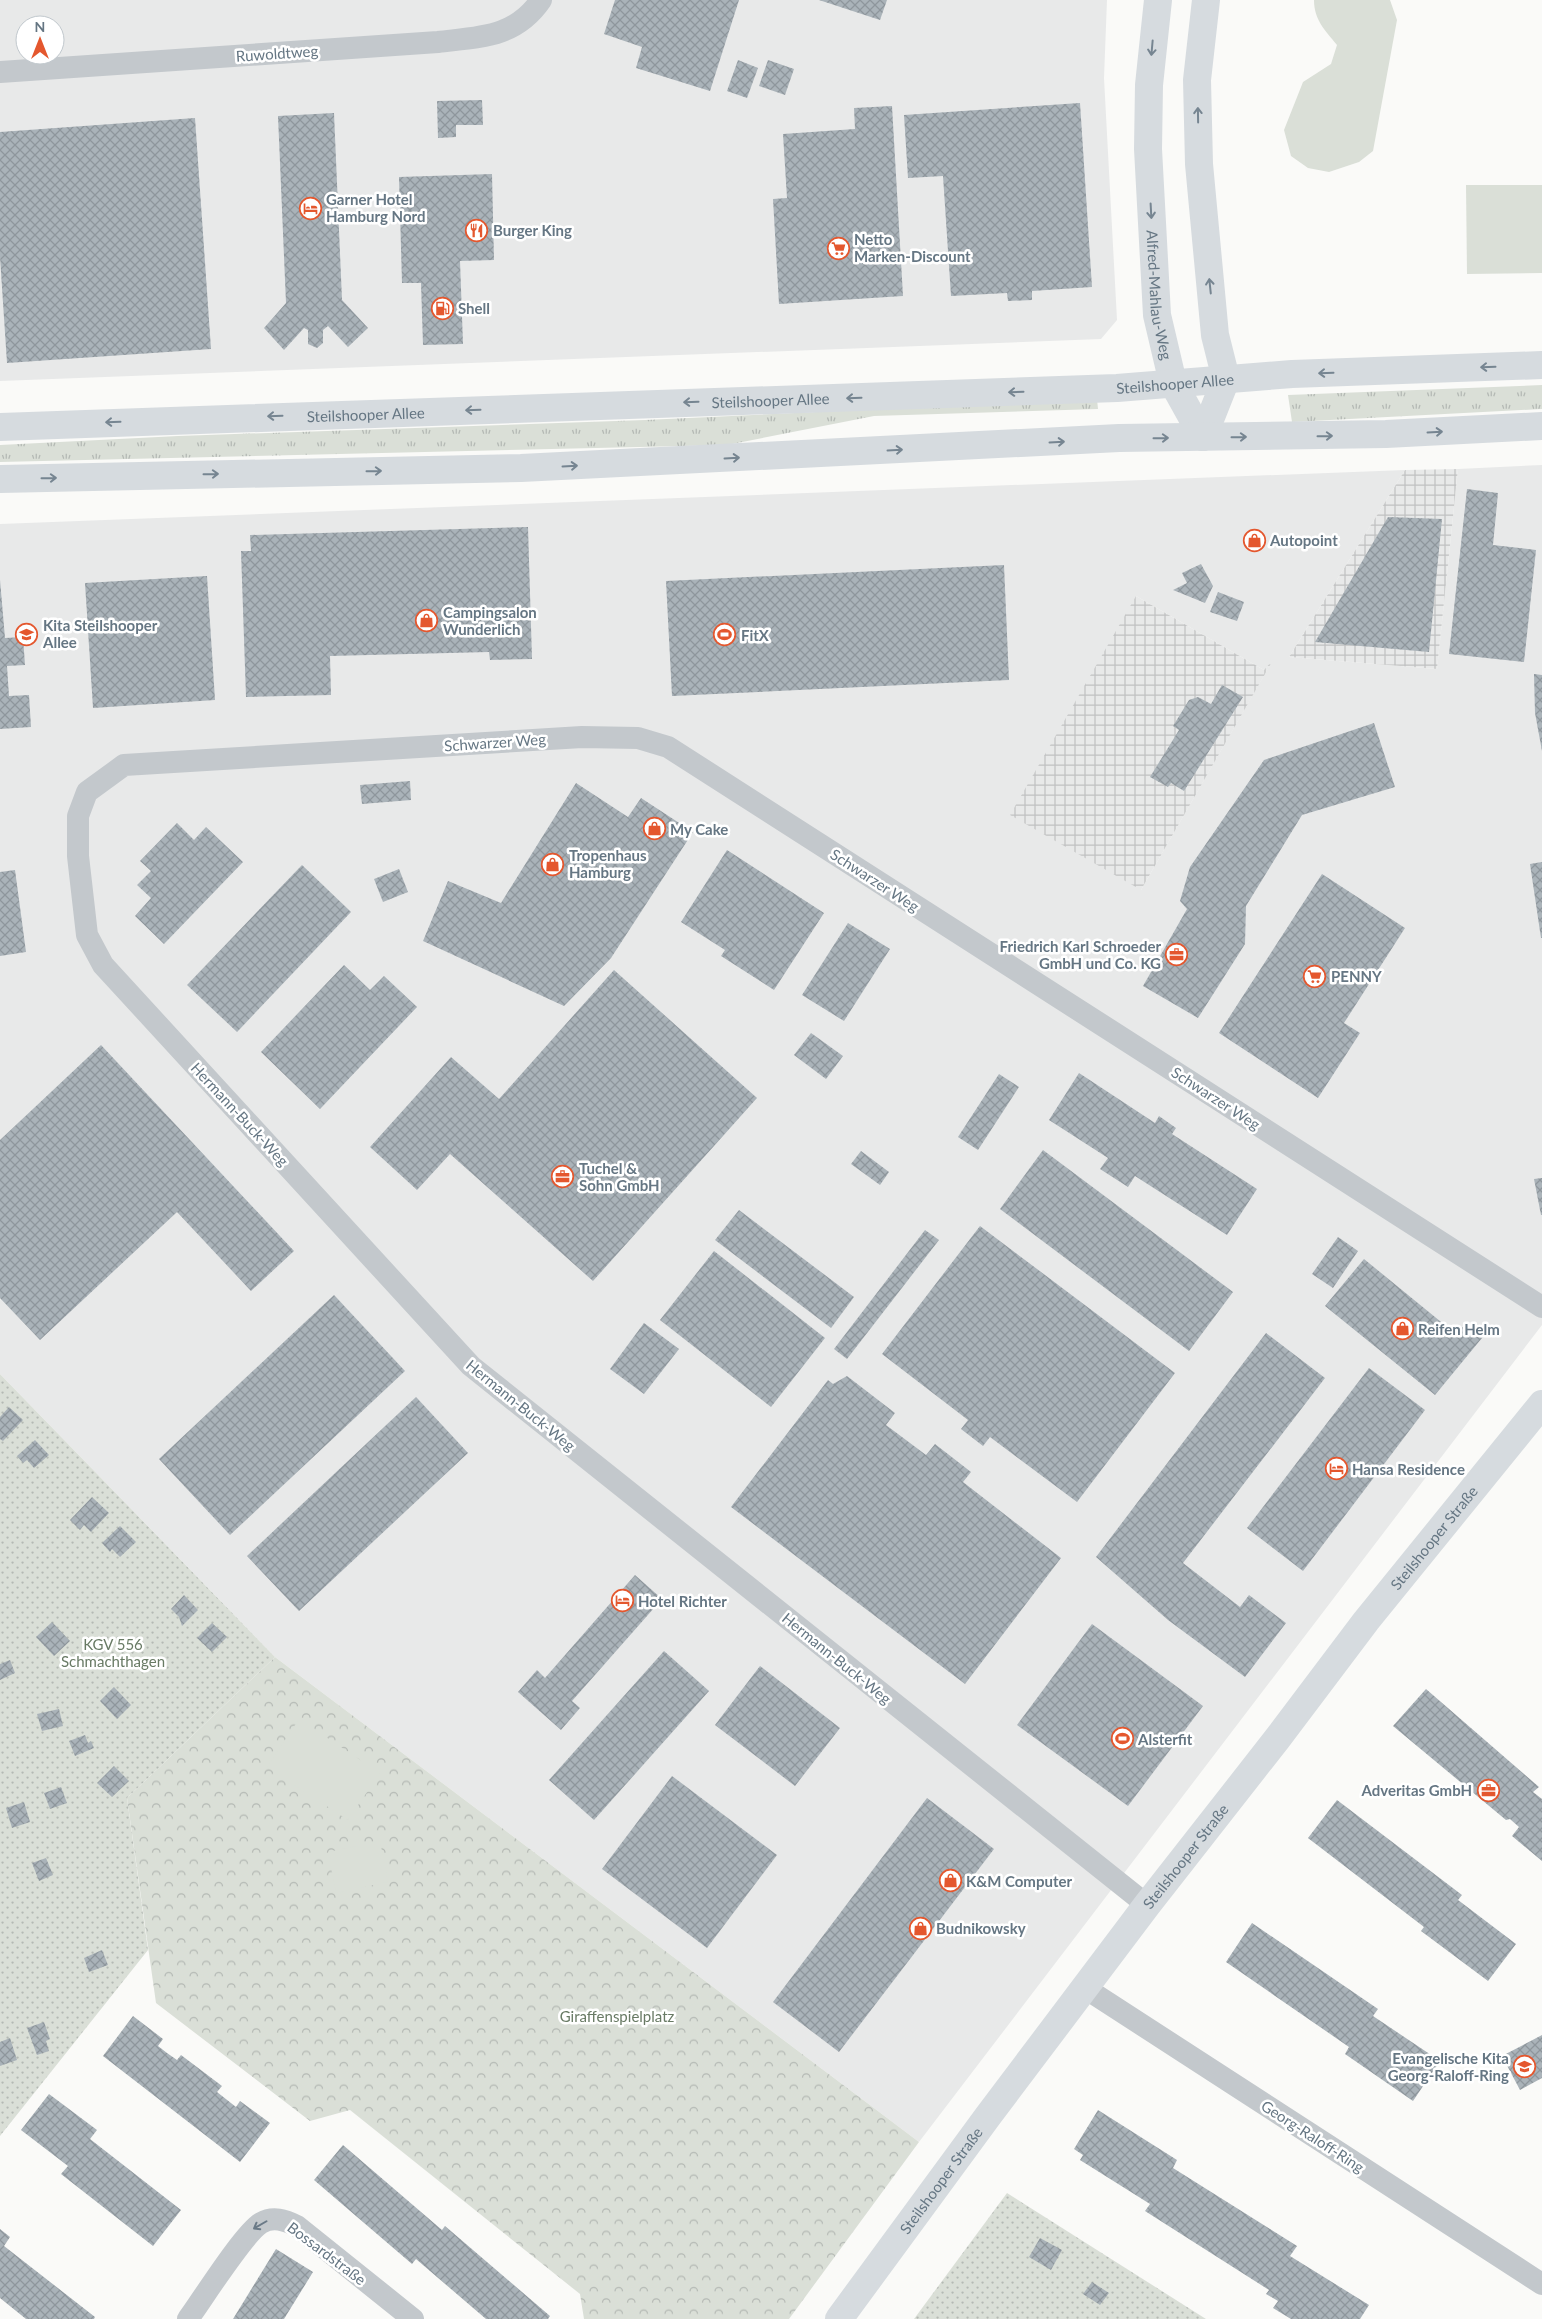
<svg xmlns="http://www.w3.org/2000/svg" width="1542" height="2319" viewBox="0 0 1542 2319" font-family="Lato,sans-serif">
<defs>
<pattern id="industrial-grid" width="8" height="8" patternUnits="userSpaceOnUse" patternTransform="scale(1.25)"><rect width="8" height="8" fill="#e8e9e9"/><path d="M0 4h8M4 0v8" fill="none" stroke="#c0c1c2"/></pattern>
<pattern id="grass-tufts" width="24" height="20" patternUnits="userSpaceOnUse" patternTransform="scale(1.25)"><rect width="24" height="20" fill="#dadfd7"/><path d="M3 7l-1-3M5 7V3M7 7l1-3M15 17l-1-3M17 17v-4M19 17l1-3" fill="none" stroke="#b4b9b4"/></pattern>
<pattern id="park-crowns" width="20" height="18" patternUnits="userSpaceOnUse" patternTransform="scale(1.25)"><rect width="20" height="18" fill="#dadfd7"/><path d="M2 6a3 3 0 1 1 6 0M12 15a3 3 0 1 1 6 0" fill="none" stroke="#b4b9b4"/></pattern>
<pattern id="garden-dots" width="8" height="8" patternUnits="userSpaceOnUse" patternTransform="scale(1.25)"><rect width="8" height="8" fill="#dadfd7"/><path d="M2 2h.1M6 6h.1" fill="none" stroke="#b4b9b4" stroke-width="1.8" stroke-linecap="round"/></pattern>
<pattern id="building-cross-hatch" width="8" height="8" patternUnits="userSpaceOnUse" patternTransform="scale(1.25)"><rect width="8" height="8" fill="#aab3b9"/><path d="M0 0l8 8M0 8l8-8" fill="none" stroke="#8e969c"/></pattern>
</defs>
<rect width="100%" height="100%" fill="#fafaf8"/>
<g fill="#e8e9e9" fill-rule="evenodd">
<path d="M0,0H1107L1104,78L1117,320L1101,339L0,381ZM25,25H55V55H25Z"/>
<path d="M1542,465V1325L919,2142L275,1657L0,1374V524L1405,470L1289,657L1437,669L1458,469ZM1136,596L1264,670L1271,663L1141,890Z"/>
</g>
<g fill="url(#industrial-grid)">
<path d="M1458,469L1437,669L1289,657L1405,470Z"/>
<path d="M1136,596L1264,670L1273,660L1141,890L1010,815Z"/>
</g>
<g fill="url(#grass-tufts)">
<path d="M1542,385V409L1292,422L1288,395Z"/>
<path d="M1097,399L1098,409L874,416L727,445L0,462V445L178,436L645,420Z"/>
</g>
<path fill="url(#park-crowns)" d="M275,1657L919,2142L789,2319H584L580,2294L350,2110L310,2121L156,2003L127,1798Z"/>
<g fill="url(#garden-dots)">
<path d="M0,1374L275,1657L127,1798L148,1950L0,2136Z"/>
<path d="M1007,2193L1206,2319H914Z"/>
</g>
<g fill="#dadfd7">
<path d="M1314,0H1390L1397,20L1373,151L1359,162L1329,172L1308,168L1291,156L1284,130L1303,82L1331,64L1337,45C1325,30 1314,20 1314,0Z"/>
<path d="M1466,185H1542V273L1467,274Z"/>
<path d="M299,1719L380,1773L348,1820L267,1767Z"/>
<path d="M380,1841L388,1882L336,1893L328,1852Z"/>
</g>
<g fill="url(#building-cross-hatch)">
<path d="M615,0H739L710,91L636,68L642,47L604,34Z"/>
<path d="M819,0H887L880,20Z"/>
<path d="M738,60L758,68L747,98L727,91Z"/>
<path d="M768,60L794,69L785,95L759,86Z"/>
<path d="M482,100L483,125H456V137L438,138L437,101Z"/>
<path d="M1080,103L1092,287L1032,291V300L1008,301L1007,293L951,296L943,176L908,178L904,115Z"/>
<path d="M892,106L903,296L779,304L773,199L787,198L783,134L855,129L854,108Z"/>
<path d="M334,113L342,300L368,328L348,347L328,326L323,330V343L317,348L308,344V330L304,328L284,350L264,328L286,303L278,116Z"/>
<path d="M195,118L211,349L7,363L0,257V132Z"/>
<path d="M492,174L494,260L460,261L463,344L423,345L421,283H402L399,177Z"/>
<path d="M1467,489L1498,493L1493,545L1536,550L1524,662L1449,654Z"/>
<path d="M1388,517L1442,519L1429,652L1315,642Z"/>
<path d="M528,527L532,659L490,660L489,652L330,656L331,695L246,697L241,551H251L250,535Z"/>
<path d="M1201,564L1213,586L1205,603L1173,590L1187,583L1182,573Z"/>
<path d="M1004,565L1009,680L672,696L666,581Z"/>
<path d="M207,576L215,700L93,708L85,583Z"/>
<path d="M0,580L5,638L23,637L25,665L7,666L9,696L29,695L31,727L0,729Z"/>
<path d="M1218,592L1244,602L1237,621L1210,612Z"/>
<path d="M1534,674L1542,675V751L1535,713Z"/>
<path d="M1222,685L1243,697L1184,791L1171,783L1168,787L1150,777L1179,730L1173,726L1189,700L1198,697L1211,704Z"/>
<path d="M1374,723L1395,787L1302,815L1246,906L1245,944L1198,1018L1143,986L1187,909L1180,901L1190,867L1264,760Z"/>
<path d="M410,781L411,800L362,804L360,785Z"/>
<path d="M576,783L628,817L641,798L693,832L611,958L564,1006L423,941L448,881L501,903Z"/>
<path d="M177,823L194,840L206,827L243,862L164,944L135,916L151,898L137,885L151,871L140,861Z"/>
<path d="M727,850L824,913L774,990L721,956L725,950L681,922Z"/>
<path d="M1542,862V938H1541L1530,864Z"/>
<path d="M302,865L351,912L237,1032L187,985Z"/>
<path d="M399,869L408,892L383,902L374,879Z"/>
<path d="M15,870L26,952L0,956V872Z"/>
<path d="M1322,874L1405,928L1344,1023L1360,1033L1318,1098L1219,1033Z"/>
<path d="M848,923L890,949L844,1021L802,995Z"/>
<path d="M344,965L370,990L384,976L417,1007L320,1109L261,1052Z"/>
<path d="M614,970L757,1098L593,1281L450,1154L417,1190L370,1147L451,1057L499,1099Z"/>
<path d="M811,1033L843,1056L826,1079L794,1055Z"/>
<path d="M101,1045L294,1251L251,1291L177,1212L40,1340L0,1298V1140Z"/>
<path d="M1079,1073L1155,1123L1159,1116L1176,1128L1172,1134L1257,1189L1227,1235L1135,1176L1128,1187L1100,1169L1108,1158L1049,1120Z"/>
<path d="M999,1074L1019,1087L978,1150L958,1137Z"/>
<path d="M1043,1150L1233,1292L1189,1351L1000,1209Z"/>
<path d="M861,1151L889,1172L880,1185L851,1164Z"/>
<path d="M1542,1178V1215H1541L1534,1179Z"/>
<path d="M739,1210L854,1297L831,1328L715,1240Z"/>
<path d="M980,1226L1175,1373L1077,1502L990,1437L983,1446L961,1429L968,1420L882,1354Z"/>
<path d="M925,1230L939,1240L847,1359L834,1349Z"/>
<path d="M1338,1237L1358,1251L1333,1288L1312,1274Z"/>
<path d="M714,1251L825,1338L771,1407L660,1320Z"/>
<path d="M1364,1259L1457,1335L1465,1324L1482,1338L1435,1395L1325,1306Z"/>
<path d="M334,1295L405,1371L230,1535L159,1459Z"/>
<path d="M644,1323L679,1349L644,1394L610,1369Z"/>
<path d="M1266,1333L1325,1378L1183,1563L1240,1607L1249,1595L1286,1623L1245,1677L1168,1620L1096,1557Z"/>
<path d="M1369,1368L1425,1410L1303,1571L1247,1528Z"/>
<path d="M847,1376L895,1413L886,1425L926,1455L935,1444L971,1472L963,1482L1061,1558L965,1684L731,1507L828,1380L833,1384Z"/>
<path d="M416,1397L468,1453L299,1611L247,1556Z"/>
<path d="M9,1407L23,1420L3,1441L0,1439V1417Z"/>
<path d="M35,1440L49,1455L34,1468L27,1460L23,1463L17,1456Z"/>
<path d="M92,1497L109,1513L91,1532L84,1525L80,1530L70,1520Z"/>
<path d="M120,1526L136,1542L120,1557L112,1549L110,1552L102,1543Z"/>
<path d="M635,1575L662,1599L572,1701L580,1708L561,1730L518,1692L537,1670L545,1678Z"/>
<path d="M184,1595L198,1610L182,1626L179,1617L171,1609Z"/>
<path d="M52,1622L70,1641L54,1656L36,1637Z"/>
<path d="M212,1623L227,1637L212,1652L197,1638Z"/>
<path d="M1092,1624L1203,1706L1128,1806L1017,1725Z"/>
<path d="M664,1651L709,1691L594,1820L549,1780Z"/>
<path d="M10,1660L15,1673L0,1680V1664Z"/>
<path d="M760,1666L840,1728L795,1786L715,1725Z"/>
<path d="M114,1687L131,1705L117,1719L100,1701Z"/>
<path d="M1426,1689L1539,1787L1533,1792L1542,1799V1861L1512,1836L1519,1827L1510,1819L1506,1820L1393,1726Z"/>
<path d="M59,1709L63,1726L42,1731L37,1714Z"/>
<path d="M85,1735L88,1743L91,1741L94,1748L75,1756L69,1741Z"/>
<path d="M114,1766L129,1781L112,1797L97,1783Z"/>
<path d="M672,1776L777,1855L707,1948L602,1869Z"/>
<path d="M61,1787L67,1803L50,1809L44,1793Z"/>
<path d="M927,1798L994,1849L839,2052L773,2002Z"/>
<path d="M1337,1800L1462,1895L1458,1900L1516,1944L1488,1981L1421,1931L1424,1927L1308,1838Z"/>
<path d="M24,1802L30,1822L12,1828L6,1808Z"/>
<path d="M46,1858L53,1875L39,1881L32,1863Z"/>
<path d="M1252,1923L1378,2009L1373,2016L1440,2061L1413,2101L1345,2054L1349,2047L1226,1962Z"/>
<path d="M102,1950L108,1965L89,1972L84,1958Z"/>
<path d="M133,2016L163,2039L158,2046L167,2053L177,2060L181,2055L222,2086L217,2092L236,2107L240,2101L270,2123L240,2162L103,2056Z"/>
<path d="M44,2022L50,2039L46,2041L49,2051L37,2055L27,2028Z"/>
<path d="M1542,2035V2078L1520,2090L1502,2056Z"/>
<path d="M10,2038L17,2060L0,2066V2042Z"/>
<path d="M49,2094L97,2130L90,2139L181,2210L153,2246L61,2174L68,2166L21,2130Z"/>
<path d="M1098,2110L1177,2160L1173,2168L1297,2246L1290,2256L1369,2305L1360,2319H1291L1273,2308L1278,2301L1266,2294L1269,2290L1145,2211L1150,2204L1080,2160L1083,2155L1074,2149Z"/>
<path d="M343,2145L442,2230L445,2226L550,2316L548,2319H486L416,2259L412,2264L314,2180Z"/>
<path d="M0,2229L10,2237L4,2246L95,2317L94,2319H26L0,2298Z"/>
<path d="M1040,2238L1062,2250L1051,2270L1029,2257Z"/>
<path d="M276,2249L313,2272L284,2319H233Z"/>
<path d="M1092,2282L1109,2293L1100,2305L1083,2294Z"/>
</g>
<g fill="none" stroke-linecap="round" stroke-linejoin="round">
<g stroke="#c3c8cc" stroke-width="22">
<path d="M0,72L438,42C479,37 515,38 541,0"/>
<path d="M1147,1905L471,1366L103,965L87,935L78,856V816L87,792L124,765L582,737L638,738L668,747L1542,1307"/>
<path d="M1085,1988L1542,2284"/>
<path d="M188,2319C202,2300 244,2233 261,2223C273,2216 285,2220 297,2226L413,2319"/>
</g>
<g stroke="#d6dbdf" stroke-width="28">
<path id="s1" d="M1158,0L1149,85L1148,149L1157,315L1173,383L1203,437"/>
<path id="s2" d="M0,427L1117,388L1292,374L1542,365"/>
<path d="M1203,437L1226,379L1215,335L1199,164L1197,80L1206,0"/>
<path d="M0,479L521,468L1119,438L1386,434L1542,426"/>
<path id="s3" d="M839,2319L988,2116L1147,1905L1277,1739L1366,1621L1542,1404"/>
</g>
</g>
<defs><path id="oneway-shaft" d="M-6 0H5M1.5-3L5.5 0L1.5 3" fill="none" stroke-width="1.6" stroke-linecap="round" stroke-linejoin="round" transform="scale(1.25)"/></defs>
<g stroke="#768591">
<use href="#oneway-shaft" transform="translate(1152 48) rotate(95)"/>
<use href="#oneway-shaft" transform="translate(1198 115) rotate(-91)"/>
<use href="#oneway-shaft" transform="translate(1151 211) rotate(87)"/>
<use href="#oneway-shaft" transform="translate(1210 286) rotate(-96)"/>
<use href="#oneway-shaft" transform="translate(1488 367) rotate(178)"/>
<use href="#oneway-shaft" transform="translate(1326 373) rotate(178)"/>
<use href="#oneway-shaft" transform="translate(1016 392) rotate(178)"/>
<use href="#oneway-shaft" transform="translate(854 398) rotate(178)"/>
<use href="#oneway-shaft" transform="translate(691 402) rotate(178)"/>
<use href="#oneway-shaft" transform="translate(473 410) rotate(178)"/>
<use href="#oneway-shaft" transform="translate(275 416) rotate(178)"/>
<use href="#oneway-shaft" transform="translate(113 422) rotate(178)"/>
<use href="#oneway-shaft" transform="translate(1435 432) rotate(-3)"/>
<use href="#oneway-shaft" transform="translate(1325 436) rotate(-1)"/>
<use href="#oneway-shaft" transform="translate(1239 437) rotate(-1)"/>
<use href="#oneway-shaft" transform="translate(1161 438) rotate(-1)"/>
<use href="#oneway-shaft" transform="translate(1057 442) rotate(-3)"/>
<use href="#oneway-shaft" transform="translate(895 450) rotate(-3)"/>
<use href="#oneway-shaft" transform="translate(732 458) rotate(-3)"/>
<use href="#oneway-shaft" transform="translate(570 466) rotate(-3)"/>
<use href="#oneway-shaft" transform="translate(374 471) rotate(-1)"/>
<use href="#oneway-shaft" transform="translate(211 474) rotate(-1)"/>
<use href="#oneway-shaft" transform="translate(49 478) rotate(-1)"/>
</g>
<use stroke="#6a7a87" href="#oneway-shaft" transform="translate(260 2225) rotate(150)"/>
<defs>
<symbol id="hotel-ring" viewBox="-11 -11 22 22"><circle r="9.5" fill="#fff" stroke="#e4572e" stroke-width="1.5"/><path d="M-6-4.5h1.5V1H6V5H4.5V3h-9V5H-6ZM-4 0a1.8 1.8 0 1 1 3.6 0ZM.5 0V-2.5h3Q6-2.5 6 0Z" fill="#e4572e"/></symbol>
<symbol id="restaurant-ring" viewBox="-11 -11 22 22"><circle r="9.5" fill="#fff" stroke="#e4572e" stroke-width="1.5"/><path d="M-5-6h1v4h1v-4h1v4h1v-4h1v5L-1.5 .5V6h-2V.5L-5-1ZM5-6V6H3V1.5H1.5Q1.5-4 5-6Z" fill="#e4572e"/></symbol>
<symbol id="supermarket-ring" viewBox="-11 -11 22 22"><circle r="9.5" fill="#fff" stroke="#e4572e" stroke-width="1.5"/><path d="M-6-5.5h2.5l.6 2H6L4.5 2H-2.5L-4.4-4H-6ZM-1.5 3.2a1.3 1.3 0 1 0 .1 0ZM3 3.2a1.3 1.3 0 1 0 .1 0Z" fill="#e4572e"/></symbol>
<symbol id="fuel-ring" viewBox="-11 -11 22 22"><circle r="9.5" fill="#fff" stroke="#e4572e" stroke-width="1.5"/><path d="M-5.5-6h7V0h2V4h1.3V-2.5L3-4.5l.8-.8L6-3V5H2.5V1h-1V6h-7ZM-4.2-4.7v3.2H.2V-4.7Z" fill="#e4572e"/></symbol>
<symbol id="shop-ring" viewBox="-11 -11 22 22"><circle r="9.5" fill="#fff" stroke="#e4572e" stroke-width="1.5"/><path d="M-5-2.5h2.3a2.7 3.5 0 0 1 5.4 0H5L5.5 6h-11ZM-1.5-2.5h3a1.5 2.3 0 0 0-3 0Z" fill="#e4572e"/></symbol>
<symbol id="school-ring" viewBox="-11 -11 22 22"><circle r="9.5" fill="#fff" stroke="#e4572e" stroke-width="1.5"/><path d="M0-5L7-2L0 1L-7-2ZM-4 1L0 2.5L4 1V4Q0 6-4 4Z" fill="#e4572e"/></symbol>
<symbol id="stadium-ring" viewBox="-11 -11 22 22"><circle r="9.5" fill="#fff" stroke="#e4572e" stroke-width="1.5"/><path d="M0-5a6.5 5 0 1 0 0 10a6.5 5 0 1 0 0-10ZM-3.5-1.8h7v3.6h-7Z" fill="#e4572e"/></symbol>
<symbol id="office-ring" viewBox="-11 -11 22 22"><circle r="9.5" fill="#fff" stroke="#e4572e" stroke-width="1.5"/><path d="M-6-3h4V-5.5h4V-3h4V5H-6ZM-1-4.5V-3h2v-1.5ZM-6 0V1H6V0Z" fill="#e4572e"/></symbol>
</defs>
<g fill-rule="evenodd">
<use href="#hotel-ring" x="298" y="196" width="25" height="25"/>
<use href="#restaurant-ring" x="464" y="218" width="25" height="25"/>
<use href="#supermarket-ring" x="826" y="236" width="25" height="25"/>
<use href="#fuel-ring" x="430" y="296" width="25" height="25"/>
<use href="#shop-ring" x="1242" y="528" width="25" height="25"/>
<use href="#shop-ring" x="414" y="608" width="25" height="25"/>
<use href="#school-ring" x="14" y="622" width="25" height="25"/>
<use href="#stadium-ring" x="712" y="622" width="25" height="25"/>
<use href="#shop-ring" x="642" y="816" width="25" height="25"/>
<use href="#shop-ring" x="540" y="852" width="25" height="25"/>
<use href="#office-ring" x="1164" y="942" width="25" height="25"/>
<use href="#supermarket-ring" x="1302" y="964" width="25" height="25"/>
<use href="#office-ring" x="550" y="1164" width="25" height="25"/>
<use href="#shop-ring" x="1390" y="1316" width="25" height="25"/>
<use href="#hotel-ring" x="1324" y="1456" width="25" height="25"/>
<use href="#hotel-ring" x="610" y="1588" width="25" height="25"/>
<use href="#stadium-ring" x="1110" y="1726" width="25" height="25"/>
<use href="#office-ring" x="1476" y="1778" width="25" height="25"/>
<use href="#shop-ring" x="938" y="1868" width="25" height="25"/>
<use href="#shop-ring" x="908" y="1916" width="25" height="25"/>
<use href="#school-ring" x="1512" y="2054" width="25" height="25"/>
</g>
<g text-anchor="middle" dominant-baseline="central" stroke-width="5" stroke-linejoin="round" paint-order="stroke">
<g font-size="15" fill="#657683" stroke="#fff">
<text transform="translate(277 53) rotate(-4)">Ruwoldtweg</text>
<text stroke="none"><textPath href="#s1" startOffset="296">Alfred-Mahlau-Weg</textPath></text>
<text stroke="none"><textPath href="#s2" startOffset="1176">Steilshooper Allee</textPath></text>
<text stroke="none"><textPath href="#s2" startOffset="771">Steilshooper Allee</textPath></text>
<text stroke="none"><textPath href="#s2" startOffset="366">Steilshooper Allee</textPath></text>
<text transform="translate(495 742) rotate(-4)">Schwarzer Weg</text>
<text transform="translate(875 880) rotate(33)">Schwarzer Weg</text>
<text transform="translate(1216 1098) rotate(33)">Schwarzer Weg</text>
<text transform="translate(240 1114) rotate(47)">Hermann-Buck-Weg</text>
<text transform="translate(521 1405) rotate(39)">Hermann-Buck-Weg</text>
<text stroke="none"><textPath href="#s3" startOffset="982">Steilshooper Straße</textPath></text>
<text transform="translate(837 1658) rotate(39)">Hermann-Buck-Weg</text>
<text stroke="none"><textPath href="#s3" startOffset="578">Steilshooper Straße</textPath></text>
<text transform="translate(1313 2136) rotate(33)">Georg-Raloff-Ring</text>
<text stroke="none"><textPath href="#s3" startOffset="172">Steilshooper Straße</textPath></text>
<text transform="translate(327 2253) rotate(37)">Bossardstraße</text>
</g>
<g font-size="15" font-weight="bold" fill="#657683" stroke="#fff" text-anchor="start">
<text x="326" y="199">Garner Hotel<tspan x="326" dy="17">Hamburg Nord</tspan></text>
<text x="493" y="230">Burger King</text>
<text x="854" y="239">Netto<tspan x="854" dy="17">Marken-Discount</tspan></text>
<text x="458" y="308">Shell</text>
<text x="1270" y="540">Autopoint</text>
<text x="443" y="612">Campingsalon<tspan x="443" dy="17">Wunderlich</tspan></text>
<text x="43" y="625">Kita Steilshooper<tspan x="43" dy="17">Allee</tspan></text>
<text x="741" y="635">FitX</text>
<text x="670" y="829">My Cake</text>
<text x="569" y="855">Tropenhaus<tspan x="569" dy="17">Hamburg</tspan></text>
<text x="1161" y="946" text-anchor="end">Friedrich Karl Schroeder<tspan x="1161" dy="17">GmbH und Co. KG</tspan></text>
<text x="1331" y="976">PENNY</text>
<text x="579" y="1168">Tuchel &amp;<tspan x="579" dy="17">Sohn GmbH</tspan></text>
<text x="1418" y="1329">Reifen Helm</text>
<text x="1352" y="1469">Hansa Residence</text>
<text x="638" y="1601">Hotel Richter</text>
<text x="1138" y="1739">Alsterfit</text>
<text x="1472" y="1790" text-anchor="end">Adveritas GmbH</text>
<text x="966" y="1881">K&amp;M Computer</text>
<text x="936" y="1928">Budnikowsky</text>
<text x="1509" y="2058" text-anchor="end">Evangelische Kita<tspan x="1509" dy="17">Georg-Raloff-Ring</tspan></text>
</g>
<g font-size="15" fill="#687a64" stroke="#fff">
<text x="113" y="1644">KGV 556<tspan x="113" dy="17">Schmachthagen</tspan></text>
<text x="617" y="2016">Giraffenspielplatz</text>
</g>
</g>
<g transform="translate(40 40)"><circle r="24" fill="#ffffff" stroke="#c1c8cd"/>
<path d="M0-4L9 19L0 12L-9 19Z" fill="#e4572e"/>
<text y="-8" font-size="14" font-weight="bold" text-anchor="middle" fill="#657683">N</text>
</g>
</svg>
